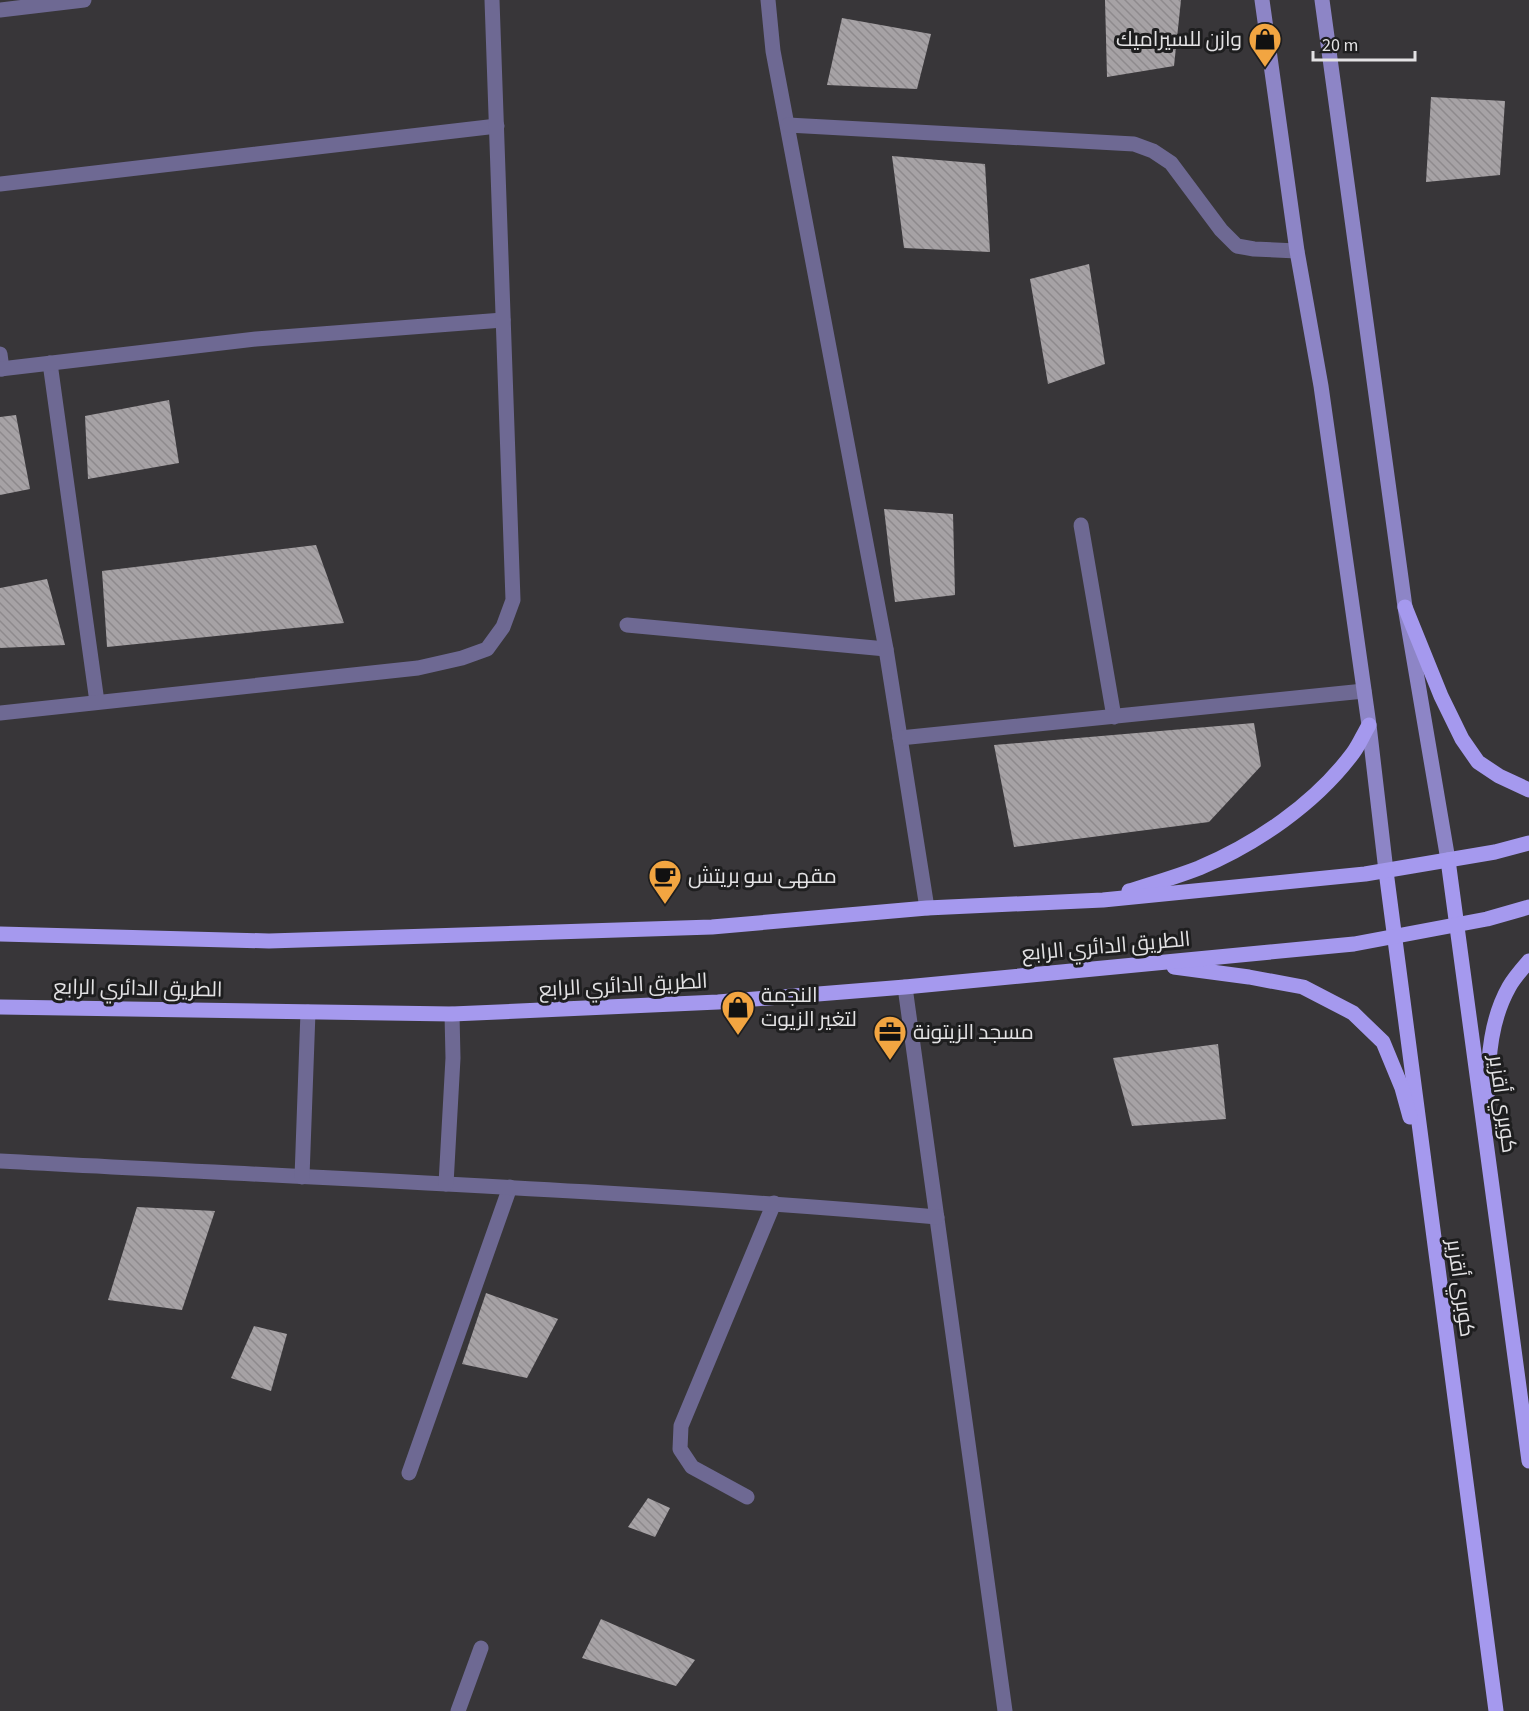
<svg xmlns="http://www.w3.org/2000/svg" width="1529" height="1711" viewBox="0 0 1529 1711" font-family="'Source Sans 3',Cairo,sans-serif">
<defs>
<pattern id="building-back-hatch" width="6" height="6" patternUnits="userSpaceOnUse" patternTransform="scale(1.5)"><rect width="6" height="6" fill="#a6a2a5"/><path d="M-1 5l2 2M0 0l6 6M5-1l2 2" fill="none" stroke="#8e8a8d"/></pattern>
</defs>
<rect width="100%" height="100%" fill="#383639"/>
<g fill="url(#building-back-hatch)">
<path d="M1105,0H1181L1174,66L1107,77Z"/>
<path d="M842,18L931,34L917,89L827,85Z"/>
<path d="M1431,97L1505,101L1500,175L1426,182Z"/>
<path d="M892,156L985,164L990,252L904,248Z"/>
<path d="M1089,264L1105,364L1048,384L1030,279Z"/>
<path d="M169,400L179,463L88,479L85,416Z"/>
<path d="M16,415L30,489L0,495V417Z"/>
<path d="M884,509L953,514L955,595L895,602Z"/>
<path d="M316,545L344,623L107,647L102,571Z"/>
<path d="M47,579L65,645L0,648V588Z"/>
<path d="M1254,723L1261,766L1209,822L1014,847L994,745Z"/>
<path d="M1218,1044L1226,1119L1132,1126L1113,1058Z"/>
<path d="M137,1207L215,1211L182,1310L108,1300Z"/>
<path d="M486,1293L558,1319L527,1378L462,1364Z"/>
<path d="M254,1326L287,1334L271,1391L231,1378Z"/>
<path d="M648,1498L670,1508L655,1537L628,1527Z"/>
<path d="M601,1619L695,1660L676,1686L582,1658Z"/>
</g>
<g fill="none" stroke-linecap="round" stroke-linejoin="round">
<g stroke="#6e6993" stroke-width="15">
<path d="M627,625L886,649"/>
<path d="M409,1473L510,1187"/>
<path d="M747,1497L692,1467L680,1449L681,1426L774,1203"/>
</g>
<g stroke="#6e6993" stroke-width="15">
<path d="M768,0L773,51L886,649L927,908"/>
<path d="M0,10L84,0"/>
<path d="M788,125L1134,144L1153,151L1171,163L1221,230L1237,246L1254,249L1297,251"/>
<path d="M0,184L497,126"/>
<path d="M0,354L2,369"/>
<path d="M50,363L97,702"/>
<path d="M0,369L256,339L503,320"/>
<path d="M1081,525L1114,717"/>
<path d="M0,713L418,668L462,658L487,649L503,627L513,600L492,0"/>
<path d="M900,738L1364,691"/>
<path d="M905,987L1005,1711"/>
<path d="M0,1161C313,1178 625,1190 937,1217"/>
<path d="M302,1177L308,1012"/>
<path d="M446,1184L453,1058L452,1014"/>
<path d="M458,1711L481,1648"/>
</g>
<g stroke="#8d85c6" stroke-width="15">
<path d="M1262,0L1297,251L1321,386L1369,725L1386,871"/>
<path d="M1322,0L1405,607L1448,860"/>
</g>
<g stroke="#a599ee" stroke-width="15">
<path d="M1405,607L1441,696L1462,739L1478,762L1499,776L1529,790"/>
<path d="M1448,860L1529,1461"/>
<path d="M1386,871L1496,1711"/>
<path d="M1129,891C1152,884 1176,877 1199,868C1256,844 1315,804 1353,753C1359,745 1363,735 1369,725"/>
<path d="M0,934L269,941L712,927L927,908L1103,900L1365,874L1495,852L1529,843"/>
<path d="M1174,967L1249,977L1303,987L1353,1013L1383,1042L1402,1088L1410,1117"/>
<path d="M0,1007L452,1014L718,1002L905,987L1354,944L1487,919L1529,907"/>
<path d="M1488,1092C1488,1056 1491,1019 1509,987C1514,978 1522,969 1529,961"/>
</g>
</g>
<defs>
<symbol id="shop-pin" viewBox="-11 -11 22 30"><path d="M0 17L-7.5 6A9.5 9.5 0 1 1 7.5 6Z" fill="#f2a541" stroke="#1e1e1f"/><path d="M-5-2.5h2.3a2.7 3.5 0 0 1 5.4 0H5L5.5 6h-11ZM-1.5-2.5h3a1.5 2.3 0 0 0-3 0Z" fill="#111"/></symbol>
<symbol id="cafe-pin" viewBox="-11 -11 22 30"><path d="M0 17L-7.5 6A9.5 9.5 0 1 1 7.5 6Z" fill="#f2a541" stroke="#1e1e1f"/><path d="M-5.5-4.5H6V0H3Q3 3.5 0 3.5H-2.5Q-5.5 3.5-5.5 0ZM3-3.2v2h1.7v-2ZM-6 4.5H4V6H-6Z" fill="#111"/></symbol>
<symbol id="office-pin" viewBox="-11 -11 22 30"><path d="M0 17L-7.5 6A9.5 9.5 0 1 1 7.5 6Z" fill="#f2a541" stroke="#1e1e1f"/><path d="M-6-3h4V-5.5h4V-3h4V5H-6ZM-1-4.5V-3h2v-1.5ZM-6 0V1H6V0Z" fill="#111"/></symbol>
</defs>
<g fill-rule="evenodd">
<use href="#shop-pin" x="1246" y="20" width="38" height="52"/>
<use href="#cafe-pin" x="646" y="857" width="38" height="52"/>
<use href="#shop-pin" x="719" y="988" width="38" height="52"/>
<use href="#office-pin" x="871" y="1013" width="38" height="52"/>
</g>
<g text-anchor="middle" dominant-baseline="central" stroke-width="6" stroke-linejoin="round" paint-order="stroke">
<g font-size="21" fill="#e3e2e4" stroke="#1e1e1f" text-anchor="start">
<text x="1242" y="39" text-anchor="end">وازن للسيراميك</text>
<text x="688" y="876">مقهى سو بريتش</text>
<text x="761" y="995">النجمة<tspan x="761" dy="24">لتغير الزيوت</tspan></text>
<text x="913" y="1032">مسجد الزيتونة</text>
</g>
<g font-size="21" fill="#e3e2e4" stroke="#1e1e1f">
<text transform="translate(1106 946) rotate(-5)">الطريق الدائري الرابع</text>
<text transform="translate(623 985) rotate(-3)">الطريق الدائري الرابع</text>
<text transform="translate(138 988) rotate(1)">الطريق الدائري الرابع</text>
<text transform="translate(1503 1104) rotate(82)">كويري أقزير</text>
<text transform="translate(1461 1288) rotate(82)">كوبري أقزير</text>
</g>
</g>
<path d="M1313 51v9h102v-9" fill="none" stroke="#e3e2e4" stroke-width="3"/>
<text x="1322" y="51" font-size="18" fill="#e3e2e4" stroke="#1e1e1f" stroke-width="4.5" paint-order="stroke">20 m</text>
</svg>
